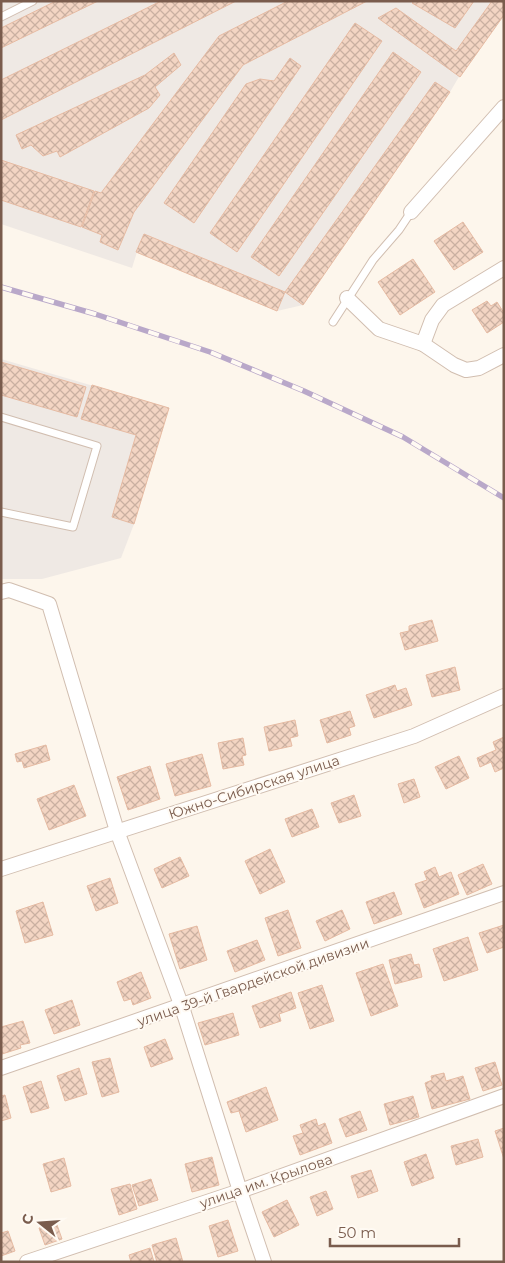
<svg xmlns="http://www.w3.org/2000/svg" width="505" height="1263" viewBox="0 0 505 1263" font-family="Montserrat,sans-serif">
<defs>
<pattern id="building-cross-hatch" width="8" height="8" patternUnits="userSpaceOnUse" patternTransform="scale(1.25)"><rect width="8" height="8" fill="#f3d5c3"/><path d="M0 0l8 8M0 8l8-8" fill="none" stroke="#cab0a1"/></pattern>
</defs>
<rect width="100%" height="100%" fill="#fdf6ec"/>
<g fill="#efe9e4">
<path d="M1,1H504L450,92L303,305L277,311L137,252L132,268L1,224Z"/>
<path d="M1,359L169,408L134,524L121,558L42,579H1Z"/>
</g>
<g fill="url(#building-cross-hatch)" stroke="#e6bba3">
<path d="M56,1H98L1,48V28Z"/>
<path d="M161,1H236L1,120V80Z"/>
<path d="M288,1H367L243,65L134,212L118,250L100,242L102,235L82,227L95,191L101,193L219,36Z"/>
<path d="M414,1H474L455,28L412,3Z"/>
<path d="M492,1H504V15L460,77L378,18L396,8L456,51Z"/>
<path d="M355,23L382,41L237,252L210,233Z"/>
<path d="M393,52L421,72L279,276L251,257Z"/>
<path d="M174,53L181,65L155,87L160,95L149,108L60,157L57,151L43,156L31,145L22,149L16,135L145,75Z"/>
<path d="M290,58L301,66L194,223L164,203L246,84L260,79L274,81Z"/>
<path d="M435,82L450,92L303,305L285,292Z"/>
<path d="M1,160L94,191L81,227L1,200Z"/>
<path d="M463,222L483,252L454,270L434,241Z"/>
<path d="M144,234L285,292L277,311L136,252Z"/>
<path d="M413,259L435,292L400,315L378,282Z"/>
<path d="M487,301L491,306L497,302L504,313V322L487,333L472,310Z"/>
<path d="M1,362L86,387L77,417L1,395Z"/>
<path d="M92,385L169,408L134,524L112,517L136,435L81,419Z"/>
<path d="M432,620L438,641L405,650L400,633L409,631V626Z"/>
<path d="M455,667L460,690L432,697L426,675Z"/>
<path d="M395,685L397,691L406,688L412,705L374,718L366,695Z"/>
<path d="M350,711L355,726L349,728L351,735L327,743L320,720Z"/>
<path d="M295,720L298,736L290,738L292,746L269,751L264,727Z"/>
<path d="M504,737V768L495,772L491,762L480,767L477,758L496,750L493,742Z"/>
<path d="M243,738L246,755L242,756L244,765L223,769L218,743Z"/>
<path d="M46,745L50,760L24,768L22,761L17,762L15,754Z"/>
<path d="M202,754L211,786L175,796L166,764Z"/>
<path d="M459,756L469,778L446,789L435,767Z"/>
<path d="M150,766L160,799L128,810L117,777Z"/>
<path d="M414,779L420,797L404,803L398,784Z"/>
<path d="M74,785L86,816L49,830L37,799Z"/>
<path d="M354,795L361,816L339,823L331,803Z"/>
<path d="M312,809L319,827L292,837L285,819Z"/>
<path d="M270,849L285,882L260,894L245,861Z"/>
<path d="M180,857L189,876L162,888L154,869Z"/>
<path d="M483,864L492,884L467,895L458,875Z"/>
<path d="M435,867L439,877L451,872L459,894L424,908L415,884L427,880L424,872Z"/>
<path d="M110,878L118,903L96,911L87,886Z"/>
<path d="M394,892L402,914L374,924L366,902Z"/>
<path d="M43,902L53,935L25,943L16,911Z"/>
<path d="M288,910L301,948L278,956L265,918Z"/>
<path d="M342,910L350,929L325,941L316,921Z"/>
<path d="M504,925V947L487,953L479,933Z"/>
<path d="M197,926L207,960L180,969L169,934Z"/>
<path d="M468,937L478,970L444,981L433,949Z"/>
<path d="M257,940L265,960L235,972L227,951Z"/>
<path d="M411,954L414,965L419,964L422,977L395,984L389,960Z"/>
<path d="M383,964L398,1006L371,1016L356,973Z"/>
<path d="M141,972L151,998L133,1005L131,999L124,1001L117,982Z"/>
<path d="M322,985L334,1021L310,1029L298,993Z"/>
<path d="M291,992L296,1008L279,1014L281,1021L260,1028L252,1006Z"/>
<path d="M72,1000L80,1025L54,1034L45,1010Z"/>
<path d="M233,1013L239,1035L205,1045L198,1023Z"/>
<path d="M23,1021L30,1043L20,1045L21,1048L2,1054L1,1027Z"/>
<path d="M165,1039L173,1059L151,1067L144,1047Z"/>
<path d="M110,1058L119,1092L102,1097L92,1062Z"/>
<path d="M495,1062L502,1085L483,1091L475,1068Z"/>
<path d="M79,1068L87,1094L65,1101L57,1076Z"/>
<path d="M444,1073L446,1081L463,1076L470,1099L432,1109L425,1083L432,1080L431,1076Z"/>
<path d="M41,1081L49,1108L31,1113L23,1087Z"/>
<path d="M266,1087L278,1120L246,1132L239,1111L231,1113L227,1102Z"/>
<path d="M5,1095L11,1118L1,1121V1096Z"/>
<path d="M413,1096L419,1117L390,1125L384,1104Z"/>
<path d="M360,1111L367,1130L346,1137L339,1119Z"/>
<path d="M316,1119L318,1126L325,1123L332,1143L300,1155L293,1136L303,1133L300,1125Z"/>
<path d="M504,1128V1159L495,1131Z"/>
<path d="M478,1139L483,1157L456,1165L451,1146Z"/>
<path d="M426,1154L434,1178L412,1186L404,1162Z"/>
<path d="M212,1157L219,1185L192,1192L185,1164Z"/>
<path d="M64,1158L71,1186L51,1192L43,1164Z"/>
<path d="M371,1170L378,1191L358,1198L351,1176Z"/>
<path d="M151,1179L158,1200L139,1206L132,1185Z"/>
<path d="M130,1184L137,1209L119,1215L111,1189Z"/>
<path d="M326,1191L333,1209L317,1216L310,1197Z"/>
<path d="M287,1200L299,1225L274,1237L262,1212Z"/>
<path d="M228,1220L238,1251L218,1257L209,1226Z"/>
<path d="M56,1222L62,1239L45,1245L39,1228Z"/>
<path d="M8,1231L15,1251L1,1256V1233Z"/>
<path d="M176,1238L183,1262H157L152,1245Z"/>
<path d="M150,1248L154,1262H131L129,1255Z"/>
</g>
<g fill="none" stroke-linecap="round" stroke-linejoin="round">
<defs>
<g id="service">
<path d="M1,17L33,1"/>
<path d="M333,322L373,260L399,230L411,212"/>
<path d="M1,417L97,446L73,527L1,512"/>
</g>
<g id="minor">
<path d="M411,212L504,107"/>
<path d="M347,298L379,329L423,344L454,365L466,370L479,368L504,355"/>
<path d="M423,344L432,320L443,305L504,268"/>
<path d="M1,592L9,590L49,604L117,831L182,1007L240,1191L264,1262"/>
<path d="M1,869L414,736L504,696"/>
<path d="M1,1068L504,893"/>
<path d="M27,1262L240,1191L504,1096"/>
</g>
</defs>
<use href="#service" stroke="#d1beb0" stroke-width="9"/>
<use href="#minor" stroke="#d1beb0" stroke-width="16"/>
<use href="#service" stroke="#fff" stroke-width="7"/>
<use href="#minor" stroke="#fff" stroke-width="14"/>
<defs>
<path id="rail" d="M1,287L95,314L210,352L304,391L403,437L504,498"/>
</defs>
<use href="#rail" stroke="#b9a8c9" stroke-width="5.5"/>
<use href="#rail" stroke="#fffaf3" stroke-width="4" stroke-dasharray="11" stroke-linecap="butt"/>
</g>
<g text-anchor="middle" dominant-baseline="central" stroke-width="4" stroke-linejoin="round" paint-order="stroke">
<g font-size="14" fill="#7a5c4d" stroke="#fffaf3">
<text transform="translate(254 787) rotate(-18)">Южно-Сибирская улица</text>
<text transform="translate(253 982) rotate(-19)">улица 39-й Гвардейской дивизии</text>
<text transform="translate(266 1181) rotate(-19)">улица им. Крылова</text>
</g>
</g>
<rect width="505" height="1263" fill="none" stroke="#7a5c4d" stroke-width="5"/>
<g transform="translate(40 1223) rotate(287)" stroke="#fffaf3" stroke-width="4" paint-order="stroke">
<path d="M0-4L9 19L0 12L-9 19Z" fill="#7a5c4d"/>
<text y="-8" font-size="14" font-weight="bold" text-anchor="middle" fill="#7a5c4d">С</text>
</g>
<path d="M330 1238v8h129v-8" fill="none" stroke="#7a5c4d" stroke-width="2.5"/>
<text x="338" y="1238" font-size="15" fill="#7a5c4d" stroke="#fffaf3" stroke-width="4" paint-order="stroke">50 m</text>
</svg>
